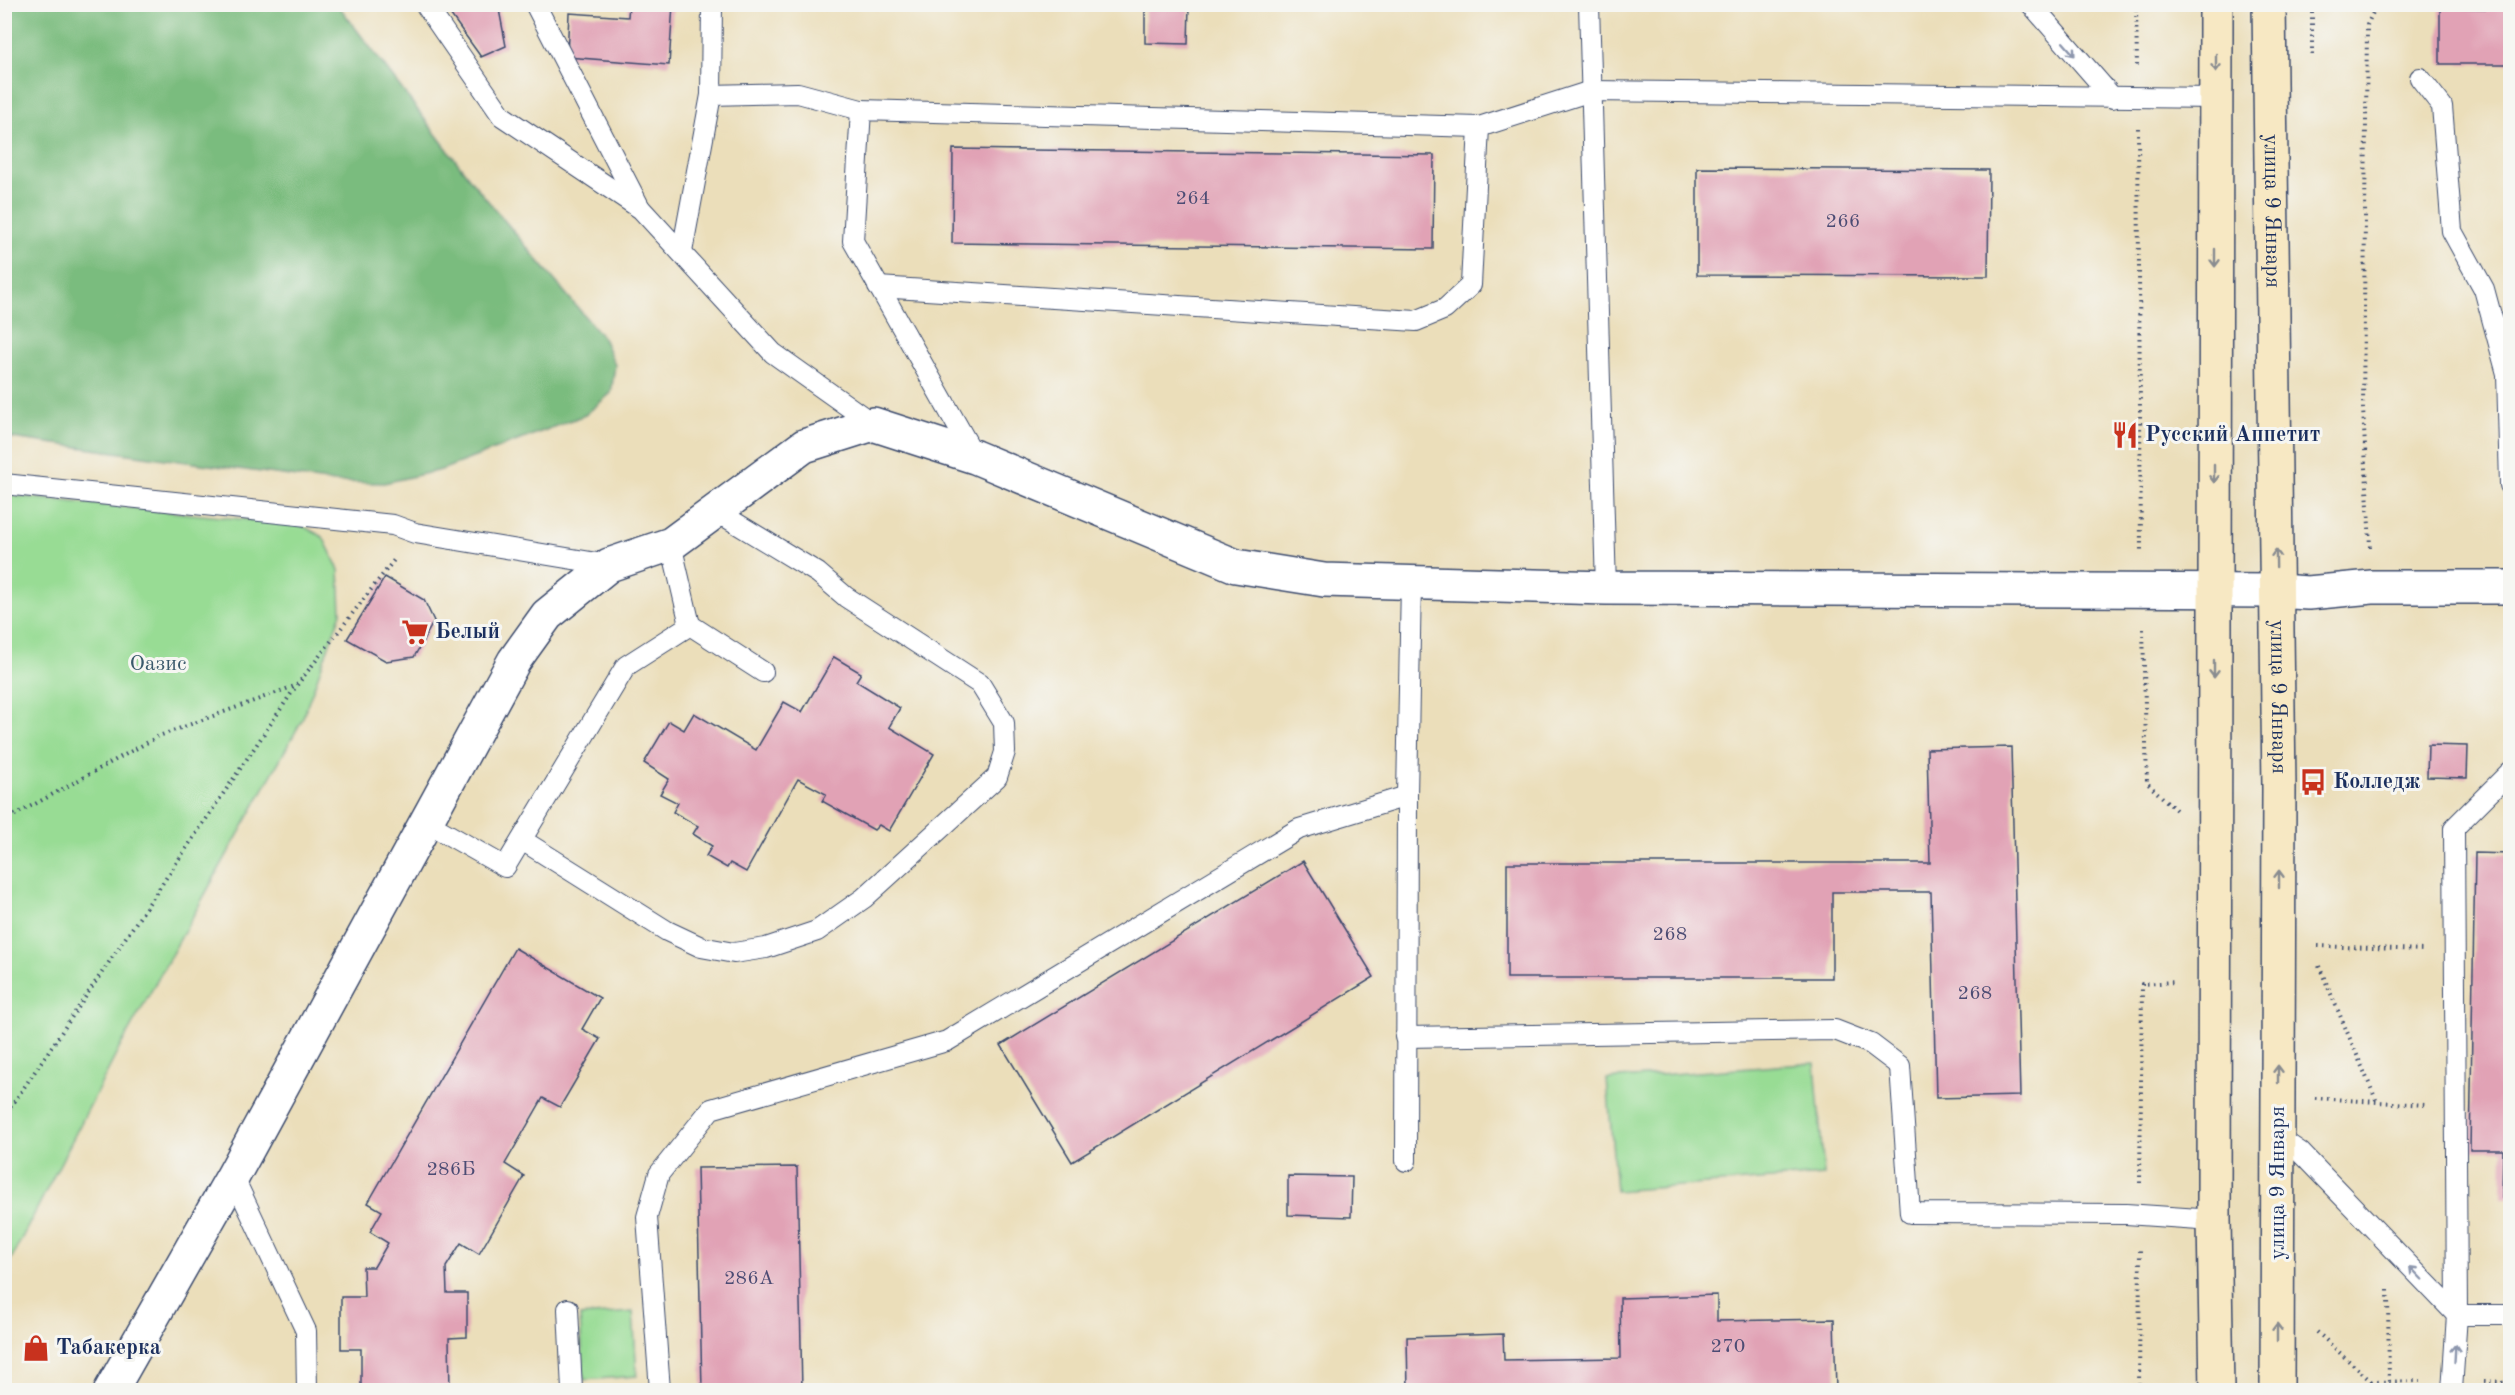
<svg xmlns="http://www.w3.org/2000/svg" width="2515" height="1395" viewBox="0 0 2515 1395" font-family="'Old Standard TT',serif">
<rect width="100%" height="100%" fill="#f6f6f2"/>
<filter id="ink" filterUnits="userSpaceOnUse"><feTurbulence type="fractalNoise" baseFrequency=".0167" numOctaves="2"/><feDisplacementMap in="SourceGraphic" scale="12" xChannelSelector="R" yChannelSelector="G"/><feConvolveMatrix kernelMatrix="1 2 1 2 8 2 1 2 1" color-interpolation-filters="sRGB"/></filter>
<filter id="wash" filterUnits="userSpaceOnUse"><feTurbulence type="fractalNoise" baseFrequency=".008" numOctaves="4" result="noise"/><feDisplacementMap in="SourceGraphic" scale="24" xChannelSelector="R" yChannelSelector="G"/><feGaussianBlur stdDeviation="1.35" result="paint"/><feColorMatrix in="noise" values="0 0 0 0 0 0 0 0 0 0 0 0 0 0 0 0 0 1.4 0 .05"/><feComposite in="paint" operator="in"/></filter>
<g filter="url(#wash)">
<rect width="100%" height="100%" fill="#ebdeba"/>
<g fill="#98dc94" stroke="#5a8679" stroke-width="1.5">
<path d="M5,495L301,525L323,537L339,570L341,613L302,720L120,1047L5,1271Z"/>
<path d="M1815,1063L1824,1175L1616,1191L1607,1079Z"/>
<path d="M633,1312L637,1376L584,1380L580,1316Z"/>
</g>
<path fill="#7abc7e" stroke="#4a766e" stroke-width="1.5" d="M5,4L338,5L473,183L603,338L615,365L611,393L585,415L441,470L384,483L334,482L5,437Z"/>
<g id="blocks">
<g fill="#e1a2b5">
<path d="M443,4H498L506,46L481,57Z"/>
<path d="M629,4H673L669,65L567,57L569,13L628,17Z"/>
<path d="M1145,5H1189L1188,44L1145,43Z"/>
<path d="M2440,8L2510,9V64H2440Z"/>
<path d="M953,149L1434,155L1433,249L952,243Z"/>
<path d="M1697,168L1989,170L1988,276L1697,275Z"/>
<path d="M385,577L424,600L434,621L414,657L386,661L347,639Z"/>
<path d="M834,657L861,673L856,681L900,708L889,727L934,754L889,831L879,825L874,830L822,801L826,794L798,779L746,872L730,863L727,868L706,856L712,846L693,834L698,826L673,812L678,803L660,794L669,779L644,763L669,721L684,730L694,713L756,750L784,702L802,712Z"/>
<path d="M2428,745L2468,746L2467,778L2427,777Z"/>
<path d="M2011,747L2020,1096L1936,1098L1931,892H1832V978H1507V863H1930L1927,749Z"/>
<path d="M2475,853L2510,854V1198H2502L2503,1150H2470Z"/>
<path d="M1303,861L1374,977L1072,1162L1001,1045Z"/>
<path d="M515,948L600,998L582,1029L600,1039L560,1107L543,1098L505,1164L524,1176L479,1254L461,1243L446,1267L447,1293H467V1337L449,1338L450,1390H340V1388H361V1349H341V1297H364L363,1267H374L388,1243L370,1232L382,1211L368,1203Z"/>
<path d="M797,1167L802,1390H702L697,1168Z"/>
<path d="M1288,1176L1352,1177L1351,1217L1288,1215Z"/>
<path d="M1717,1295V1321L1834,1319L1836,1390H1408L1407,1337L1503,1334L1504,1360L1621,1358L1620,1298Z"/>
</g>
</g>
</g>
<g filter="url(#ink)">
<use href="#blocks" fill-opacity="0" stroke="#3a496c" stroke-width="1.5"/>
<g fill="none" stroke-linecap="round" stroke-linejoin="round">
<defs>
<g id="lane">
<path d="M425,4L502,116L641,209L773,353L873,424"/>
<path d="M535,4L639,206"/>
<path d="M1589,4L1606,588"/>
<path d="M2031,4L2113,98"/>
<path d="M2420,78L2442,106L2452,231L2484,289L2507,374L2510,485"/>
<path d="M711,95L798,93L861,110"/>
<path d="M682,252L711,95L712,4"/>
<path d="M878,287L1416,321L1445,309L1471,285L1479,127"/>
<path d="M975,457L853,241L861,110L1479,127L1591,91L2216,98"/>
<path d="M4,484L393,525L415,533L609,565"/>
<path d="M690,625L763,672"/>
<path d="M426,822L505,867L626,666L690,625L671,544"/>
<path d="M522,840L667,931L701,947L734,953L766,948L817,931L864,898L997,777L1005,752L1004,723L980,684L846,597L818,573L716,511"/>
<path d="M1405,1037L1835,1030L1871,1044L1900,1066L1910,1213L2126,1214L2214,1220"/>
<path d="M2278,1137L2300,1152L2457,1315H2510"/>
<path d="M1406,1161L1407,796L1411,582"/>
<path d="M233,1176L306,1331L307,1390"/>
<path d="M568,1309L572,1390"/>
<path d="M660,1390L647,1217L659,1174L711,1109L947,1041L1299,829L1407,796"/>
<path d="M2452,1390L2457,1315L2454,828L2510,772"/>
</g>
<path id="street" d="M111,1390L233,1176L514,661L547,615L609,565L671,544L804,446L873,424L975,457L1236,566L1324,580L1606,588L2277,591L2308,593L2372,587H2510"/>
<g id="secondary">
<path d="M2216,4L2214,1220L2217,1390"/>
<path id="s1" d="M2269,4L2279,788L2277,1390"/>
</g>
</defs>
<use href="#lane" stroke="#3a496c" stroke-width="22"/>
<use href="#street" stroke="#3a496c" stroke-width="36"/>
<use href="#secondary" stroke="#3a496c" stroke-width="36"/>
<g stroke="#3a496c" stroke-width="4" stroke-dasharray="1.5 4.5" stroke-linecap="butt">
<path d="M2136,4L2137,67"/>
<path d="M2312,55V4"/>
<path d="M2138,128L2141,553"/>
<path d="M2370,547L2363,408L2367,25L2377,4"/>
<path d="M2143,629L2147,783L2176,810"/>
<path d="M4,821L159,736L297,685"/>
<path d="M2318,946L2424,950"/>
<path d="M2319,966L2377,1102"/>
<path d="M2315,1098L2425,1105"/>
<path d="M4,1117L297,685L394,560"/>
<path d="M2140,1183L2142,984L2175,982"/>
<path d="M2388,1290L2389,1390"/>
<path d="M2317,1332L2372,1382"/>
<path d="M2484,1381L2510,1382"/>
<path d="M2139,1390L2140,1248"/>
<path d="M2355,1390L2372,1382L2420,1381"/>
</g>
<use href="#lane" stroke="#fff" stroke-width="20"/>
<use href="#street" stroke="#fff" stroke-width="33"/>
<use href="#secondary" stroke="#f7e8c3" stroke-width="33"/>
</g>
<defs><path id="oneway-shaft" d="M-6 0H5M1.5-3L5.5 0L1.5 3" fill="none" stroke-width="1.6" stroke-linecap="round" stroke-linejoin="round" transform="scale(1.5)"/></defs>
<g stroke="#8d97ae">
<use href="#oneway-shaft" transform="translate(2069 49) rotate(49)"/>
<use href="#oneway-shaft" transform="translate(2416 1273) rotate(-134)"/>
<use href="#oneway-shaft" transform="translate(2455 1353) rotate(-87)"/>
</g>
<g stroke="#898c90">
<use href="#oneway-shaft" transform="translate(2216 63) rotate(90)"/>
<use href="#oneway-shaft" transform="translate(2215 258) rotate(90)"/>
<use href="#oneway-shaft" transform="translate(2214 474) rotate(90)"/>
<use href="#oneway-shaft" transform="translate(2276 558) rotate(-91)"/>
<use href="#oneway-shaft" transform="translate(2214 669) rotate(90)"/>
<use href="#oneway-shaft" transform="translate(2279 879) rotate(-90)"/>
<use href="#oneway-shaft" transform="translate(2278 1074) rotate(-90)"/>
<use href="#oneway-shaft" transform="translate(2277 1332) rotate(-90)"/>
</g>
</g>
<defs>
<symbol id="restaurant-bare" viewBox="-9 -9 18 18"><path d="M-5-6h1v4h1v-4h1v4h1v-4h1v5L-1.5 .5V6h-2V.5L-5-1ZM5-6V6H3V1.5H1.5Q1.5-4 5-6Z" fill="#c8321e" stroke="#f6f6f2" stroke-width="2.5" paint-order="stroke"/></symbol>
<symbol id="supermarket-bare" viewBox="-9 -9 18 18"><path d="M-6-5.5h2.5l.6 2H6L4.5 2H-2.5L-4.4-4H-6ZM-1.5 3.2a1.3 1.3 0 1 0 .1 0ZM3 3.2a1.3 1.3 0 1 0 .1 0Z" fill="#c8321e" stroke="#f6f6f2" stroke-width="2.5" paint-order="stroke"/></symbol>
<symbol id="bus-bare" viewBox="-9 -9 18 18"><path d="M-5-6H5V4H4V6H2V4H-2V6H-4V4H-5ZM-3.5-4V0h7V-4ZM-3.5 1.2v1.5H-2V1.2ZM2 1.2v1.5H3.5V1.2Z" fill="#c8321e" stroke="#f6f6f2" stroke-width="2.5" paint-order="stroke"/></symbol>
<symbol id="shop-bare" viewBox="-9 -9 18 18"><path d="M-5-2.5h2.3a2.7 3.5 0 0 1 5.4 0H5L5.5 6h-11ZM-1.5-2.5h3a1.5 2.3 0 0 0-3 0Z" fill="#c8321e" stroke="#f6f6f2" stroke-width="2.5" paint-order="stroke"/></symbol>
</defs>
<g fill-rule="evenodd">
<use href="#restaurant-bare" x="2106" y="416" width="38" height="38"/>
<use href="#supermarket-bare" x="396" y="613" width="38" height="38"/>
<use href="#bus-bare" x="2294" y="763" width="38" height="38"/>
<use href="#shop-bare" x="17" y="1329" width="38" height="38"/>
</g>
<g text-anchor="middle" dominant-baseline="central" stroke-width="6" stroke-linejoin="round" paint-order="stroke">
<g font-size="20" fill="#4c4c74">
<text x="1193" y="199">264</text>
<text x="1843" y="222">266</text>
<text x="1670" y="935">268</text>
<text x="1975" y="994">268</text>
<text x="451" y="1170">286Б</text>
<text x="749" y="1279">286А</text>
<text x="1728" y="1347">270</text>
</g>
<g font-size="22" fill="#1b2f5e" stroke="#f6f6f2">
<text stroke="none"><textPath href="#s1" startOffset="207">улица 9 Января</textPath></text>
<text stroke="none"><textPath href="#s1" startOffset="693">улица 9 Января</textPath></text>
<text transform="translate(2278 1183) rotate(-90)">улица 9 Января</text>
</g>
<g font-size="22" font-weight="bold" fill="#1b2f5e" stroke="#f6f6f2" text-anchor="start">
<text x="2145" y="435">Русский Аппетит</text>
<text x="435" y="632">Белый</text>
<text x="2333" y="782">Колледж</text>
<text x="56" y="1348">Табакерка</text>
</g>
<g font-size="22" fill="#3a5a6c" stroke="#f6f6f2">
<text x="158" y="664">Оазис</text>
</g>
</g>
<rect width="2515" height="1395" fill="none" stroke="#f6f6f2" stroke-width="24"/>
</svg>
